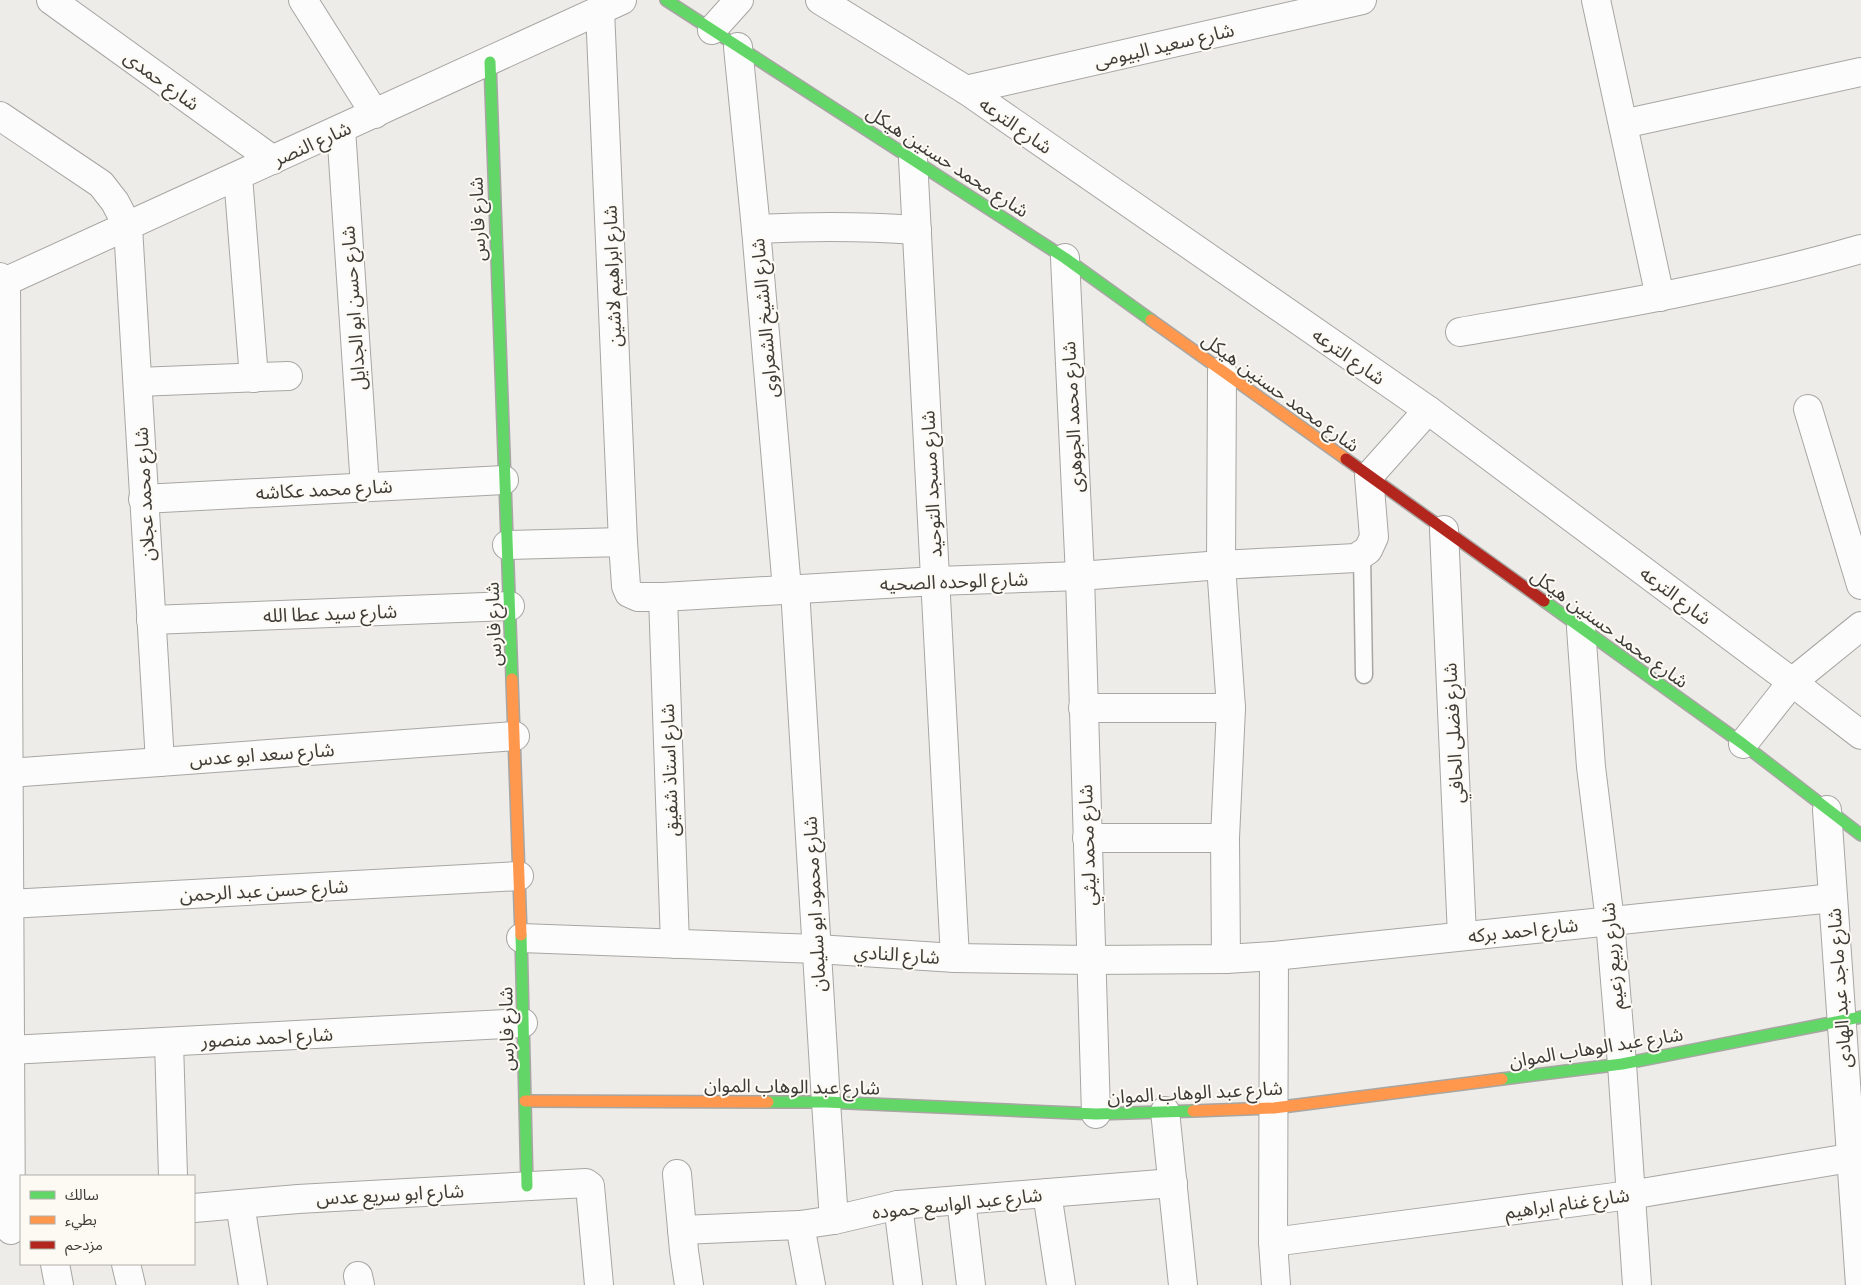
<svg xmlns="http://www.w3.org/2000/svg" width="1861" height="1285" viewBox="0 0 1861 1285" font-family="'PT Sans Narrow','Noto Sans Arabic',sans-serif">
<rect width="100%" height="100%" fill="#eeece8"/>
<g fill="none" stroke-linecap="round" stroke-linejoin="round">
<defs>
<path id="lane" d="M1362,555L1364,675"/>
<g id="street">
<path d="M51,0L273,160"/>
<path d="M303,0L375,114"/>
<path d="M820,0L966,90L1428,410L1792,682L1861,735"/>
<path d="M1596,0L1660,297"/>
<path d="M600,10L623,542"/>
<path d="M712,30L739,0"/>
<path d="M738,47L756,229L787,589"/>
<path d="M966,90L1362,0"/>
<path d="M0,116L101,184L115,202L128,227L160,762"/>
<path d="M1623,124L1861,72"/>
<path d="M341,129L365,487"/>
<path d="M913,159L955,958"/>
<path d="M238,176L254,378"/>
<path d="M756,229C810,226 863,226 917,230"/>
<path d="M1065,258L1080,576L1096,1114"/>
<path d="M0,277L6,281L11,1230"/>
<path d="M0,284L622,0"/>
<path d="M1460,332C1594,309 1730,287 1861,249"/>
<path d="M1222,371L1221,565L1231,708L1225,838L1226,959"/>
<path d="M138,382L288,376"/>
<path d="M1808,409L1861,585"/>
<path d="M143,499L504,480"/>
<path d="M1444,530L1462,936"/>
<path d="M507,545L623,542L626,586L629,593L638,597H663L936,581L1080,576L1221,565L1356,558L1368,550L1374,537L1369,476L1428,410"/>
<path d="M795,589L826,1102L834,1220"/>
<path d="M663,597L675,944"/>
<path d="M151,620L510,606"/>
<path d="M1581,628L1591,767L1610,921L1622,1064L1637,1285"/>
<path d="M1083,708H1231"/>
<path d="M1743,744L1792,682L1861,626"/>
<path d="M9,773L515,736"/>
<path d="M1827,810L1860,1285"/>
<path d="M1087,838H1225"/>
<path d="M9,904L519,876"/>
<path d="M521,938L817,949L955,958L1091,960L1226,959L1274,956L1833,898"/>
<path d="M1274,956L1273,1242L1276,1285"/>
<path d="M169,1042L173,1176"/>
<path d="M10,1050L523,1023"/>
<path d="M1165,1111L1183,1285"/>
<path d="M677,1174L684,1251L689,1285"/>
<path d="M1047,1193L1061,1285"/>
<path d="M961,1200L971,1285"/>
<path d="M240,1204L253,1285"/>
<path d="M898,1205L908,1285"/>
<path d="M194,1208L298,1199L586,1183L590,1186L599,1285"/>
<path d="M800,1225L811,1285"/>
<path d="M682,1230L800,1225L834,1220L898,1205L1173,1183"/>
<path d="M1273,1242L1630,1195L1861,1156"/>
<path d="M55,1264L59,1285"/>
<path d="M126,1264L131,1285"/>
<path d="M358,1276L360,1285"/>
</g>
<g id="fast">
<path d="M666,0L1065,258L1151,320"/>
<path d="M490,62L512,679"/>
<path d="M1544,601L1743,744L1861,835"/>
<path d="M521,935L527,1186"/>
<path d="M1502,1079L1622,1064L1861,1017"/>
<path d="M768,1102H826L1096,1114L1193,1111"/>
</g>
<g id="slow">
<path d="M1151,320L1346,459"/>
<path d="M512,679L521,935"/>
<path d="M525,1101L768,1102"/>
<path d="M1193,1111L1274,1108L1502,1079"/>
</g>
<path id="jam" d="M1346,459L1544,601"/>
</defs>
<use href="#lane" stroke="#a7a6a3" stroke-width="19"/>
<use href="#street" stroke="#a7a6a3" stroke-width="30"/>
<use href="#fast" stroke="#a7a6a3" stroke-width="14"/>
<use href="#slow" stroke="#a7a6a3" stroke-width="14"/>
<use href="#jam" stroke="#a7a6a3" stroke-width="14"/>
<use href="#lane" stroke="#fcfcfc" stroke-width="16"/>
<use href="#street" stroke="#fcfcfc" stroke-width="28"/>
<use href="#fast" stroke="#63d668" stroke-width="11"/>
<use href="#slow" stroke="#ff974d" stroke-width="11"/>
<use href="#jam" stroke="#b3261e" stroke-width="11"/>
</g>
<g text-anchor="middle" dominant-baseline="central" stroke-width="4" stroke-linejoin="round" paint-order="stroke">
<g font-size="19" fill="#3d3c39" stroke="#fdfaf3">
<text transform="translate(1164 45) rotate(-13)">شارع سعيد البيومى</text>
<text transform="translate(162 80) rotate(36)">شارع حمدى</text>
<text transform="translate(1016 125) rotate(35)">شارع الترعه</text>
<text transform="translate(312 143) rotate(-24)">شارع النصر</text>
<text transform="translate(948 161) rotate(33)">شارع محمد حسنين هيكل</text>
<text transform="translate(477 219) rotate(-92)">شارع فارس</text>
<text transform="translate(612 276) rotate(-92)">شارع ابراهيم لاشين</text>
<text transform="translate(353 308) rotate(-94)">شارع حسن ابو الجدايل</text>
<text transform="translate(764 318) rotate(-95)">شارع الشيخ الشعراوى</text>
<text transform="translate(1349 356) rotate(35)">شارع الترعه</text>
<text transform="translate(1281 392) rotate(36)">شارع محمد حسنين هيكل</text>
<text transform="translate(1072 417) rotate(-93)">شارع محمد الجوهرى</text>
<text transform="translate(931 484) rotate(-93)">شارع مسجد التوحيد</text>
<text transform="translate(324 489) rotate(-3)">شارع محمد عكاشه</text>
<text transform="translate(144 494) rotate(-93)">شارع محمد عجلان</text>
<text transform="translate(954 581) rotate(-2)">شارع الوحده الصحيه</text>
<text transform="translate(1676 595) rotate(37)">شارع الترعه</text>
<text transform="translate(330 613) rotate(-2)">شارع سيد عطا الله</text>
<text transform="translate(493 624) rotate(-92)">شارع فارس</text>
<text transform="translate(1610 628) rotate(36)">شارع محمد حسنين هيكل</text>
<text transform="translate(1453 733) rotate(-93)">شارع فضلى الحافي</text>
<text transform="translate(262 754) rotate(-4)">شارع سعد ابو عدس</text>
<text transform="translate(669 770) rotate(-92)">شارع استاذ شفيق</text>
<text transform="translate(1087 845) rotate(-92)">شارع محمد ليثي</text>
<text transform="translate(264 890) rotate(-3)">شارع حسن عبد الرحمن</text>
<text transform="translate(814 904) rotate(-93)">شارع محمود ابو سليمان</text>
<text transform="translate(1523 930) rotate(-6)">شارع احمد بركه</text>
<text transform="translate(897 954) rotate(4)">شارع النادي</text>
<text transform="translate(1612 956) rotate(-95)">شارع ربيع زعيم</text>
<text transform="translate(1839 988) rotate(-94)">شارع ماجد عبد الهادى</text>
<text transform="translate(506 1029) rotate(-91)">شارع فارس</text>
<text transform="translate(267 1037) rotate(-3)">شارع احمد منصور</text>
<text transform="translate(1596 1047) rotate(-9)">شارع عبد الوهاب الموان</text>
<text transform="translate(792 1086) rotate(1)">شارع عبد الوهاب الموان</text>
<text transform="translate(1195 1092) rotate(-3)">شارع عبد الوهاب الموان</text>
<text transform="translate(390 1194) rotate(-3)">شارع ابو سريع عدس</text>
<text transform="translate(957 1203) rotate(-6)">شارع عبد الواسع حموده</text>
<text transform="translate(1567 1203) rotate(-8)">شارع غنام ابراهيم</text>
</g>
</g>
<rect x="20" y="1175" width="175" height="90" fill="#fdfaf3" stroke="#b0aea9"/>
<rect x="30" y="1191" width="25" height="8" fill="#63d668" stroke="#b0aea9"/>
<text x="65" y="1200" font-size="15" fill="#3d3c39">سالك</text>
<rect x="30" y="1216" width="25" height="8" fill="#ff974d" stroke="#b0aea9"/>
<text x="65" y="1225" font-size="15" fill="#3d3c39">بطيء</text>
<rect x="30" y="1241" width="25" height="8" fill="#b3261e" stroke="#b0aea9"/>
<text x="65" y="1250" font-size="15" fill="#3d3c39">مزدحم</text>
</svg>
